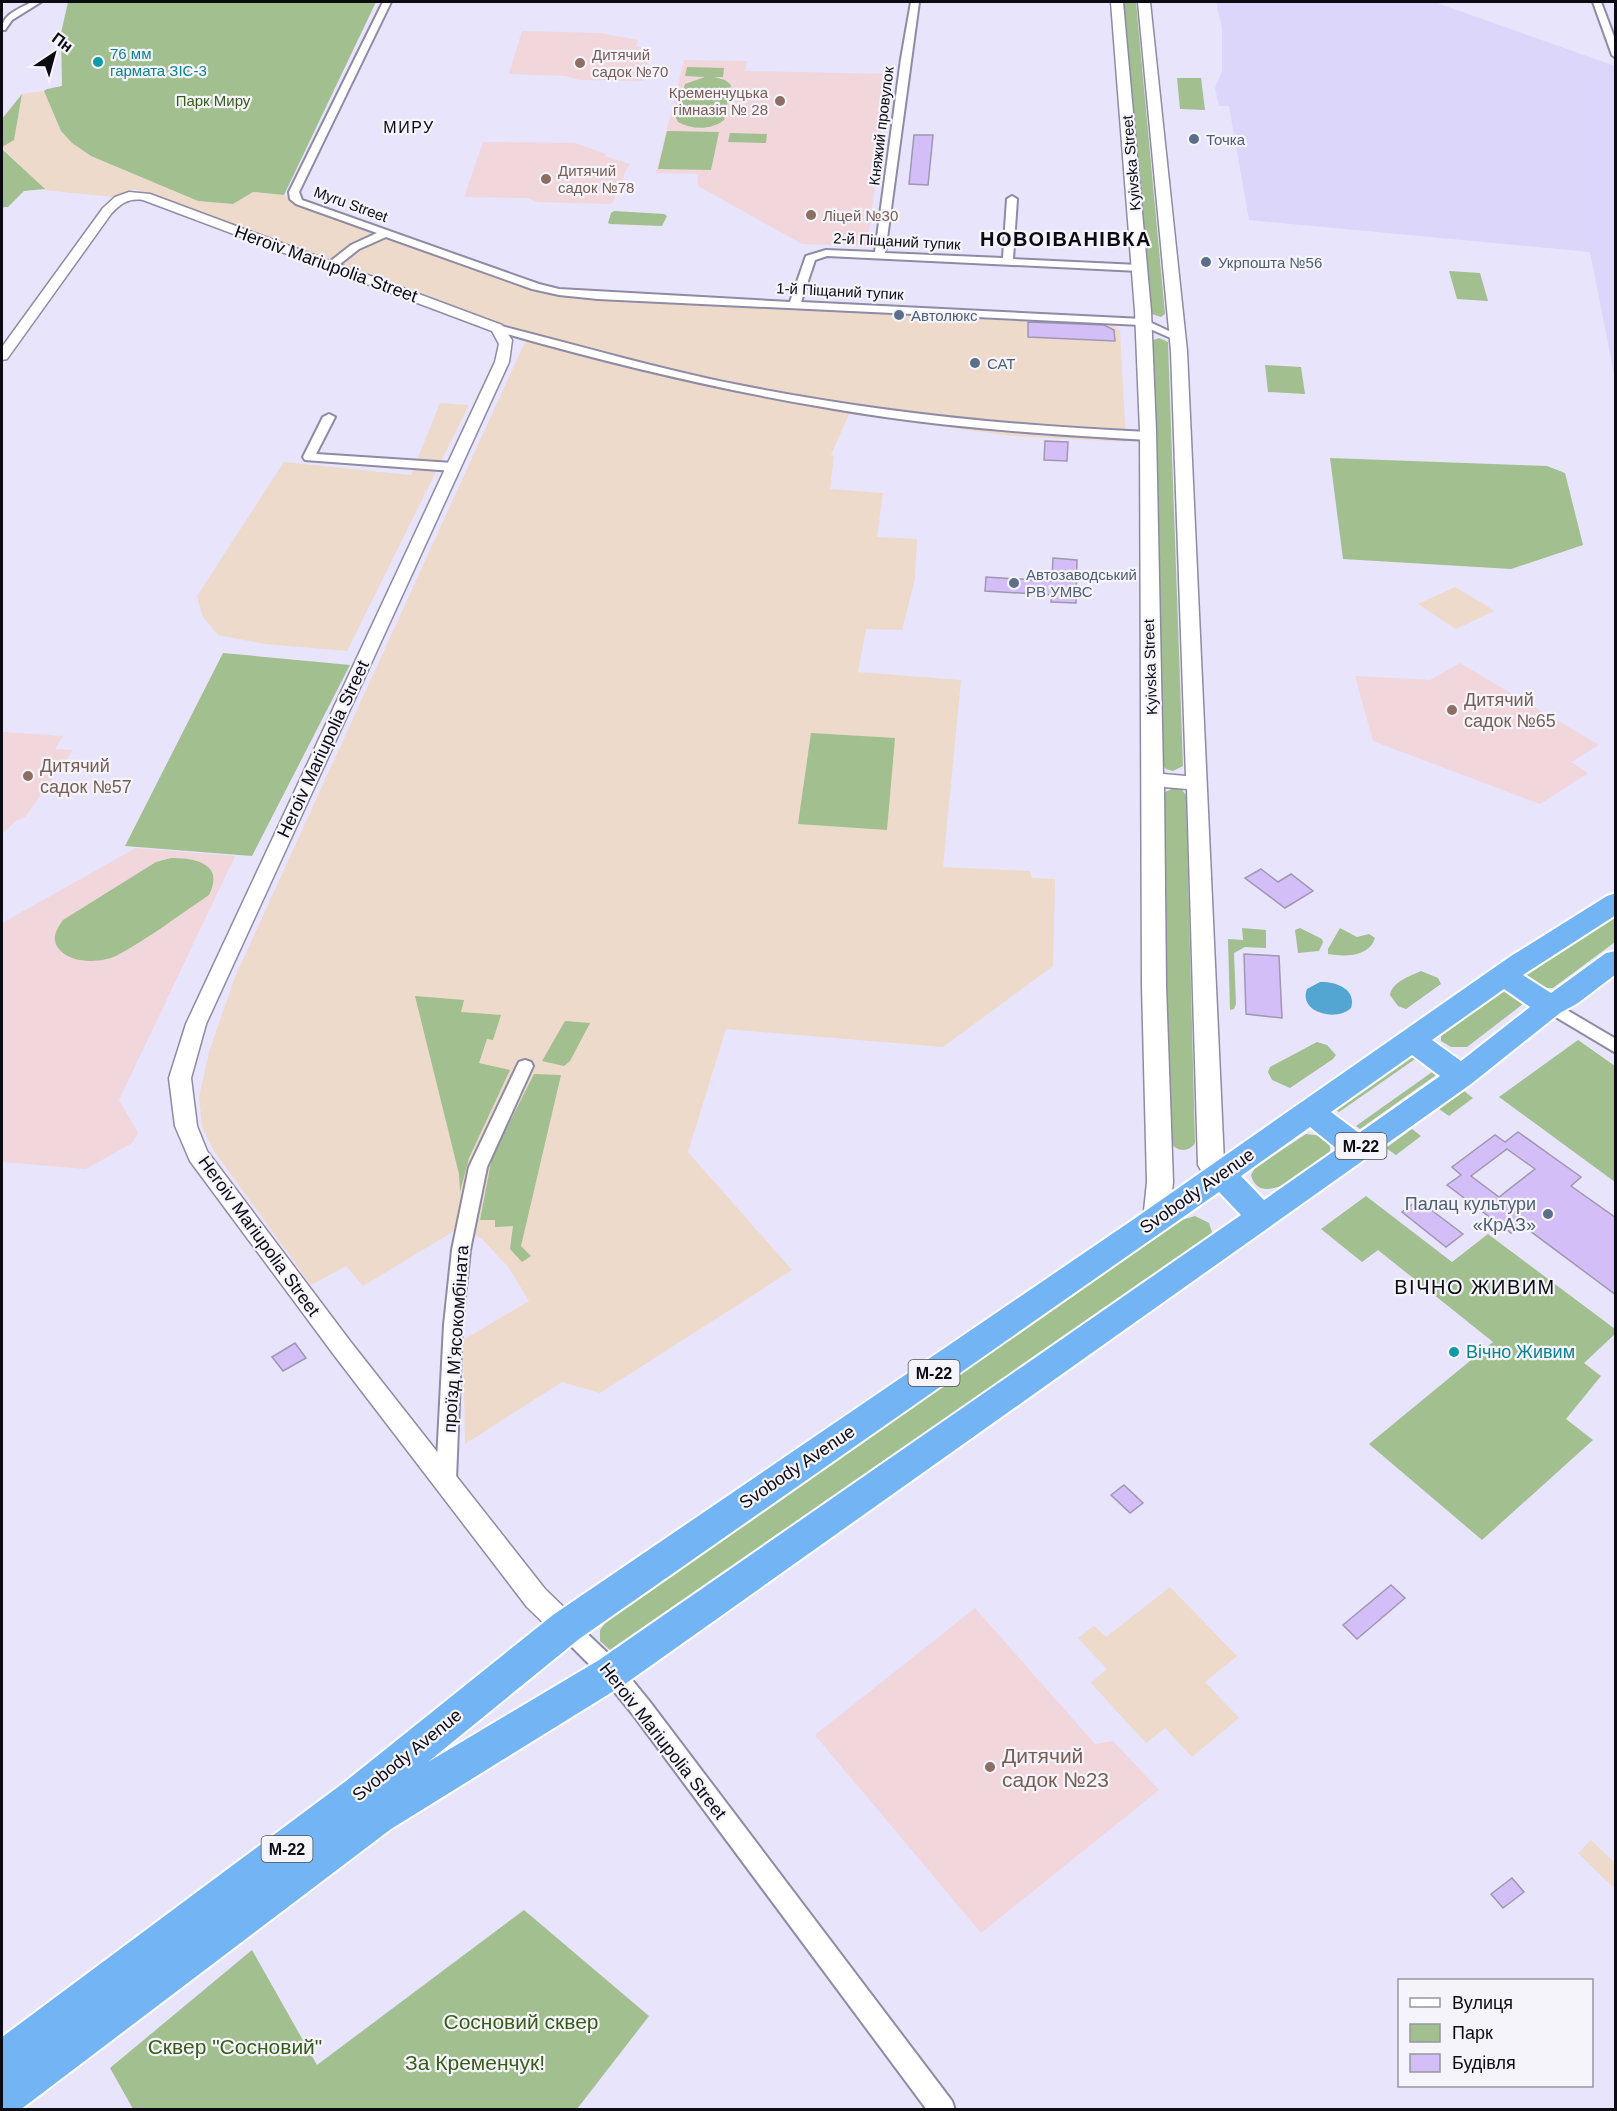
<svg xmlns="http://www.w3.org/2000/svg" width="1617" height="2111" viewBox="0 0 1617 2111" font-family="Helvetica,sans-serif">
<rect width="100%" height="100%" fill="#e8e4fc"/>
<path fill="#dcd6fa" d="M1216,2H1434L1615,66V379L1590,252L1249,220L1229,106H1219L1215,88L1222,71V28Z"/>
<g fill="#eddaca">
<path d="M44,91L61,131L72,143L91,156L198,201L233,204L253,192L284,195L294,203L541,291L583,298L1115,326L1120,331L1126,442L1012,436L849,414L831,455L834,456L830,489L883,493L877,537L917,539L915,578L902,630L866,629L858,672L961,680L943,867L1030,871L1032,878L1055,879L1053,966L943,1047L726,1029L688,1152L792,1270L600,1393L562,1382L465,1444L463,1340L529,1301L509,1268L481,1238L459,1228L363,1286L346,1266L311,1285L214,1151L202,1127L199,1097L209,1052L235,977L525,342L524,332L134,189L113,197L44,190L2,147L14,139L22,94Z"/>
<path d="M440,403L469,405L347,651L265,644L218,635L203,617L197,596L284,462L411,475Z"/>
<path d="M1455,587L1487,606L1494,611L1456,629L1418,604Z"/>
<path d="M1170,1587L1237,1656L1205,1682L1239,1718L1192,1757L1165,1728L1146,1743L1091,1683L1107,1669L1078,1638L1094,1626L1106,1637Z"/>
<path d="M1591,1840L1615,1863V1889L1578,1853Z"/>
</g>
<g fill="#f1d6db">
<path d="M522,31L600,33L638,40L636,46L651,51L643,81L580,80L565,76L509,74Z"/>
<path d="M684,60L747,61L745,71L890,74L867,246L802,244L698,186V174L656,173Z"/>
<path d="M483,142L575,143L606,154L604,156L630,164L625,171L621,188L616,190L614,201L610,204L538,202L527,198L464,197Z"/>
<path d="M1460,663L1599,745L1571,762L1588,773L1540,804L1373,741L1355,676L1430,680Z"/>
<path d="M2,732L63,736L55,749L73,750L25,817L16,821L2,834Z"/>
<path d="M136,848L235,856L119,1100L138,1133L132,1143L86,1169L2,1162V923Z"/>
<path d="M975,1608L1095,1744L1113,1741L1159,1790L981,1933L815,1735Z"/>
</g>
<g fill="#a1bf8f">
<path d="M68,2H376L284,195L253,192L233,204L198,201L91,156L72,143L61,131L44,91L47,89L62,86L61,33Z"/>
<path d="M1123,2H1136L1165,314L1161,317L1149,313Z"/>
<path d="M687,67L724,68L723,77H714L725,80L731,85L724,120C712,130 692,130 678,122L676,118L685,84L705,77L685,76Z"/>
<path d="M1177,78H1201L1205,110L1180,109Z"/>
<path d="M22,94L14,140L2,147V119Z"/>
<path d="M667,131L719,132L711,170L658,169Z"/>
<path d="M730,133L767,134L766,143L728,142Z"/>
<path d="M2,149L45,189L24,191L8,207H4L2,210Z"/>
<path d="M614,211L664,214L667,216L662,226L610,224L608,223L611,213Z"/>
<path d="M1449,271L1480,273L1488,301L1457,299Z"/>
<path d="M1159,338L1168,342L1183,766L1173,771L1166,769L1162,764L1151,341Z"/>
<path d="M1265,365L1301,367L1305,394L1268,392Z"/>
<path d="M1330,458L1547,466L1565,473L1583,545L1511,569L1343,559Z"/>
<path d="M223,653L350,665L252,856L125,846Z"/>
<path d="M811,733L895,738L887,830L798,824Z"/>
<path d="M1174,788L1182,790L1186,795L1195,1143C1188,1154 1174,1151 1169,1140L1163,793Z"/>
<path d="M171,858C196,858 225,864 209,895C179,915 148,939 116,956C101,963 71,964 59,949C51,939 56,930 63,920L156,862Z"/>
<path d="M1615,910V942L1553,988H1540L1525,977V973Z"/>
<path d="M1242,928L1266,930V948L1245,947L1234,953L1236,1004L1234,1009L1230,1010L1228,939L1243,940Z"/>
<path d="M1300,928L1322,939L1323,942L1319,951L1298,953L1295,930Z"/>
<path d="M1340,928L1357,937L1369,934L1375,938C1369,957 1345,957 1328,954V949Z"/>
<path d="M1421,971L1438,978L1441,984L1406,1009L1398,1006L1390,995C1392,982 1410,976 1421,971Z"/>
<path d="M1500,990H1510L1524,998L1523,1004L1467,1047H1451L1441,1041V1033Z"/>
<path d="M415,996L464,1000L461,1012L501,1015L493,1040L487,1039L479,1063L510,1070L469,1158L460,1192L459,1174Z"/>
<path d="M565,1021L590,1023L570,1061L564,1066L542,1061Z"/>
<path d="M1578,1040L1615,1066V1182L1499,1097Z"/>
<path d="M1317,1042L1327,1045L1336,1055L1333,1059L1290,1088L1272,1080L1268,1072L1270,1067Z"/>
<path d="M1414,1054L1418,1057L1339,1112L1335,1109Z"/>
<path d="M1435,1070L1439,1073L1360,1129L1356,1126Z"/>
<path d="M534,1074L561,1075L521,1246L531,1256L522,1262L510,1249L513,1226L495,1227V1220H480L492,1157Z"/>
<path d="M1464,1091L1473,1098L1449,1116L1439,1109Z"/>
<path d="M1412,1129L1421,1136L1396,1155L1386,1148Z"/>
<path d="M1306,1134L1323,1136L1330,1143V1152C1317,1165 1260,1212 1251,1175L1255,1168Z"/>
<path d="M1366,1196L1452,1262L1488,1234L1615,1329V1334L1584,1363L1601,1376L1566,1419L1593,1440L1482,1540L1369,1444L1493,1342L1378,1250L1362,1262L1321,1229Z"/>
<path d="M1195,1216L1209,1223L1212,1232L1210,1237L615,1651L610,1650L600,1641V1630L609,1618L1182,1220Z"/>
<path d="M524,1910L649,2016L577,2109H133L110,2068L252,1950L317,2065Z"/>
</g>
<path fill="#53a6d2" d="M1320,982C1335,981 1357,989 1351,1008C1337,1022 1298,1013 1307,989Z"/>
<g fill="#d3bef8" stroke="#a097b2" stroke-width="1.5" fill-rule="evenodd">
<path d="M914,135H933L928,185L909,184Z"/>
<path d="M1028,322L1104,325L1114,330L1115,341L1028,337Z"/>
<path d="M1045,441L1068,442L1067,461L1044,460Z"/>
<path d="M1053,558L1077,560L1076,603L1051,602L1052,595L985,591L986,577L1052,581Z"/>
<path d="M1261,869L1278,882L1291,874L1313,891L1285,908L1245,878Z"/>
<path d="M1244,954L1279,956L1282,1018L1246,1014Z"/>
<path d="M1518,1132L1581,1177L1571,1186L1616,1218V1295L1522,1225L1511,1233L1447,1185L1461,1175L1452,1167L1495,1135L1505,1142ZM1507,1149L1535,1169L1499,1197L1471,1176Z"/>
<path d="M1418,1200L1463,1234L1446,1247L1402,1212Z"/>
<path d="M295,1343L306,1358L283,1371L272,1357Z"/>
<path d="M1124,1485L1143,1503L1130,1513L1111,1495Z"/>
<path d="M1391,1585L1405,1598L1357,1639L1343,1625Z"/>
<path d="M1512,1878L1524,1892L1503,1908L1491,1894Z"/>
</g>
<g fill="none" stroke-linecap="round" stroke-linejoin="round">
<defs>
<g id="minor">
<path d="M32,2H41L12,20L5,30H2C2,14 19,9 32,2Z"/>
<path d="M383,2H391L299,192L302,200L539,284L559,289L790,302L806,256L826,250L875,252L901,59L911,2H919L885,253L1003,258L1007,199L1012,196L1017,199L1013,259L1139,265L1144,268L1139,271L827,256L815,260L801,302L1143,319L1182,337L1181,339H1173L1141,325L598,299L559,295L532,289L386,237L359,249L335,268H327V264L351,245L377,233L296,204L290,199L289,192Z"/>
<path d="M1593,2H1601L1616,42V58L1612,55Z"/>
<path d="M497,325C578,345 657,369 739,385C874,412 1010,426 1148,432L1154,436L1148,440C1037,434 926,426 817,406C707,387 600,361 493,330V326Z"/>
<path d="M329,414L335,417L316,454L453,463L459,467L453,471L305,460L303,457L323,417Z"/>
<path d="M1550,1000L1616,1039V1053L1544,1010L1542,1006L1544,1002Z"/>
<path d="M525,1060L531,1062L533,1066L487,1167L470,1250L462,1325L456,1480L453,1486L446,1489L439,1486L436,1480L444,1325L452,1250L469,1167L517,1066L519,1062Z"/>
<path d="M566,1617L573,1620L620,1665L650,1702L952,2101L955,2110H927L634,1716L604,1679L559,1634L556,1627L559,1620Z"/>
</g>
<path id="tertiary" d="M129,192L150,194L502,325L512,340L509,362L206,1024L191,1078L197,1126L207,1151L350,1341L545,1589L575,1618L579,1627L575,1636L566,1639L557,1636L527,1607L334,1355L190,1161L175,1126L169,1078L186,1024L495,362L499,344L492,331L143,200C129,198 121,203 111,214L7,359L2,360V347L103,208L115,197Z"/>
<path id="secondary" d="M1111,2H1123L1151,311L1156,431L1163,774L1186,776L1171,351L1138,2H1150L1187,351L1224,1162L1233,1174L1229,1181C1214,1186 1205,1178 1198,1165L1187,789L1164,787L1166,986L1173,1182L1170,1211L1160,1230L1151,1233L1142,1230L1138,1223L1144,1211L1147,1182L1142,986L1140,431L1135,311Z"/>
<path id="trunk" d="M1616,893V915L1523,975L1551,993L1606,953L1616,951V974L1578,1003L1560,1013L1471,1084L625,1684L391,1829L20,2110H2V2037L346,1781L553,1615L1134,1219L1511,956L1607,896ZM1504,989L1530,1007L1461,1061L1432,1040ZM1412,1055L1440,1076L1359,1133L1331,1112ZM1310,1127L1337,1149L1264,1200L1241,1176ZM1219,1192L1241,1215L599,1660L428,1762L579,1639Z"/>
</defs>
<use href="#minor" stroke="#8f8aa5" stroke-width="4"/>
<use href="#tertiary" stroke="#8f8aa5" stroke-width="3"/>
<use href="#secondary" stroke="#8f8aa5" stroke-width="3"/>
<use href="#trunk" stroke="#fff" stroke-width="4"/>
<use href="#minor" fill="#fff" fill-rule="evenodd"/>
<use href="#tertiary" fill="#fff" fill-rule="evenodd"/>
<use href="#secondary" fill="#fff" fill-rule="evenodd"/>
<use href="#trunk" fill="#72b4f4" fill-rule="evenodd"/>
</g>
<g fill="#0f9aa8" stroke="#f5f4fa" stroke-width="2">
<circle cx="98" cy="62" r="6"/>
<circle cx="1454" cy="1352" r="6"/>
</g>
<g fill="#8d6e63" stroke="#f5f4fa" stroke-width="2">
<circle cx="580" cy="63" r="6"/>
<circle cx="780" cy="101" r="6"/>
<circle cx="546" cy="179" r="6"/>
<circle cx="811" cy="215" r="6"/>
<circle cx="1452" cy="710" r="6"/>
<circle cx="28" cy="776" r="6"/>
<circle cx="990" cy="1767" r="6"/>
</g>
<g fill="#5c6f8a" stroke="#f5f4fa" stroke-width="2">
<circle cx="1194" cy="139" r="6"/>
<circle cx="1206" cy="262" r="6"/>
<circle cx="899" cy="315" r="6"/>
<circle cx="975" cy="363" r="6"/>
<circle cx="1014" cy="583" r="6"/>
<circle cx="1548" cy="1214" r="6"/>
</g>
<g text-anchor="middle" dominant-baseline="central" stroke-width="4.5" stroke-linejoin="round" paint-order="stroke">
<g font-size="15" fill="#0d838f" stroke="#f5f4fa" text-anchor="start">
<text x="110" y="53">76 мм<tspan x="110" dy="17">гармата ЗІС-3</tspan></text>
</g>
<g font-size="15" fill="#785e54" stroke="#f5f4fa" text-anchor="start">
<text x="592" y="54">Дитячий<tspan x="592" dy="17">садок №70</tspan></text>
<text x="768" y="92" text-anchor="end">Кременчуцька<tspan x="768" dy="17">гімназія № 28</tspan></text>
<text x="558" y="170">Дитячий<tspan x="558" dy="17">садок №78</tspan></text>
<text x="823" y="215">Ліцей №30</text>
</g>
<g font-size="15" fill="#375d18" stroke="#f5f4fa">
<text x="213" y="100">Парк Миру</text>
</g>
<g font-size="15" fill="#0c0a13" stroke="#f5f4fa">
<text transform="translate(881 126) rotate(-83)">Княжий провулок</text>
<text transform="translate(1131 163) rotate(-95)">Kyivska Street</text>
<text transform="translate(351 204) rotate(20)">Myru Street</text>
<text transform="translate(897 241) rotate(3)">2-й Піщаний тупик</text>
<text transform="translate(840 291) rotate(3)">1-й Піщаний тупик</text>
<text transform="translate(1150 667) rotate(-92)">Kyivska Street</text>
</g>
<g font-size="15" fill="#4e5e75" stroke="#f5f4fa" text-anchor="start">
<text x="1206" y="139">Точка</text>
<text x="1218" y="262">Укрпошта №56</text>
<text x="911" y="315">Автолюкс</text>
<text x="987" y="363">САТ</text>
<text x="1026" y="574">Автозаводський<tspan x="1026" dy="17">РВ УМВС</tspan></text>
</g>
<g font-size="16" letter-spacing="1.5" fill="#0c0a13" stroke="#f5f4fa">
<text x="409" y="127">МИРУ</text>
</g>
<g fill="#f5f4fa" stroke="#525058" stroke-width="1.5">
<rect x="1335.5" y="1133" width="51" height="26" rx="4.5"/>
<rect x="908.5" y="1360" width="51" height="26" rx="4.5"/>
<rect x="261.5" y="1836" width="51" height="26" rx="4.5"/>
</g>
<g font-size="16" font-weight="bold" fill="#0c0a13">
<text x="1361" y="1146">М-22</text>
<text x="934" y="1373">М-22</text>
<text x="287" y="1849">М-22</text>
</g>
<g font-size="18" fill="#0c0a13" stroke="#f5f4fa">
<text transform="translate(326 264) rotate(20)">Heroiv Mariupolia Street</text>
<text transform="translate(323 749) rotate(-65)">Heroiv Mariupolia Street</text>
<text transform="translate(1197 1191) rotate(-35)">Svobody Avenue</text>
<text transform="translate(259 1236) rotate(54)">Heroiv Mariupolia Street</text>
<text transform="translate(456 1339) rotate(-86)">проїзд Мʼясокомбіната</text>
<text transform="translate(797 1467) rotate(-34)">Svobody Avenue</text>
<text transform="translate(663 1741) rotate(52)">Heroiv Mariupolia Street</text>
<text transform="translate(407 1755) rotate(-39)">Svobody Avenue</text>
</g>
<g font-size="18" fill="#785e54" stroke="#f5f4fa" text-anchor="start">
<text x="1464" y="700">Дитячий<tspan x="1464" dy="21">садок №65</tspan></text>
<text x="40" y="766">Дитячий<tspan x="40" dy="21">садок №57</tspan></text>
</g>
<g font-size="18" fill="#4e5e75" stroke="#f5f4fa" text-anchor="end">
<text x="1536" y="1204">Палац культури<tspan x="1536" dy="21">«КрАЗ»</tspan></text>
</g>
<g font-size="18" fill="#0d838f" stroke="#f5f4fa" text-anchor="start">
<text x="1466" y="1352">Вічно Живим</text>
</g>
<g font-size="20" font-weight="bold" letter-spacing="1.5" fill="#0c0a13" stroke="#f5f4fa">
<text x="1066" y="239">НОВОІВАНІВКА</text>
</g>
<g font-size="20" letter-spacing="1.5" fill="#0c0a13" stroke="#f5f4fa">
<text x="1475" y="1287">ВІЧНО ЖИВИМ</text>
</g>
<g font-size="21" fill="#785e54" stroke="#f5f4fa" text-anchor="start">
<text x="1002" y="1755">Дитячий<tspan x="1002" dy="24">садок №23</tspan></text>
</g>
<g font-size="21" fill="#375d18" stroke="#f5f4fa">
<text x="521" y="2021">Сосновий сквер</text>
<text x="235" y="2046">Сквер "Сосновий"</text>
<text x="475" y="2062">За Кременчук!</text>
</g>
</g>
<rect width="1617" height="2111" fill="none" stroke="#0c0a13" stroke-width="6"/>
<rect x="1398" y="1979" width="195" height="108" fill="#f5f4fa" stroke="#98969e" stroke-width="1.5"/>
<rect x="1410" y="1998" width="30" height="9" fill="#ffffff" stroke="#98969e" stroke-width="1.5"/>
<text x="1452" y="2009" font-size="18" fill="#0c0a13">Вулиця</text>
<rect x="1410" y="2024" width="30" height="18" fill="#a1bf8f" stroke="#98969e" stroke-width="1.5"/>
<text x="1452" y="2039" font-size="18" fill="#0c0a13">Парк</text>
<rect x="1410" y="2054" width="30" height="18" fill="#d3bef8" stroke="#98969e" stroke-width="1.5"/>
<text x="1452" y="2069" font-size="18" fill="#0c0a13">Будівля</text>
<g transform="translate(54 54) rotate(36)" stroke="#f5f4fa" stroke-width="4.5" paint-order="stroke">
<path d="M0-4.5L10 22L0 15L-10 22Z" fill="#0c0a13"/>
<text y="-9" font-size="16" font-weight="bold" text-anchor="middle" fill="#0c0a13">Пн</text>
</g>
</svg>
